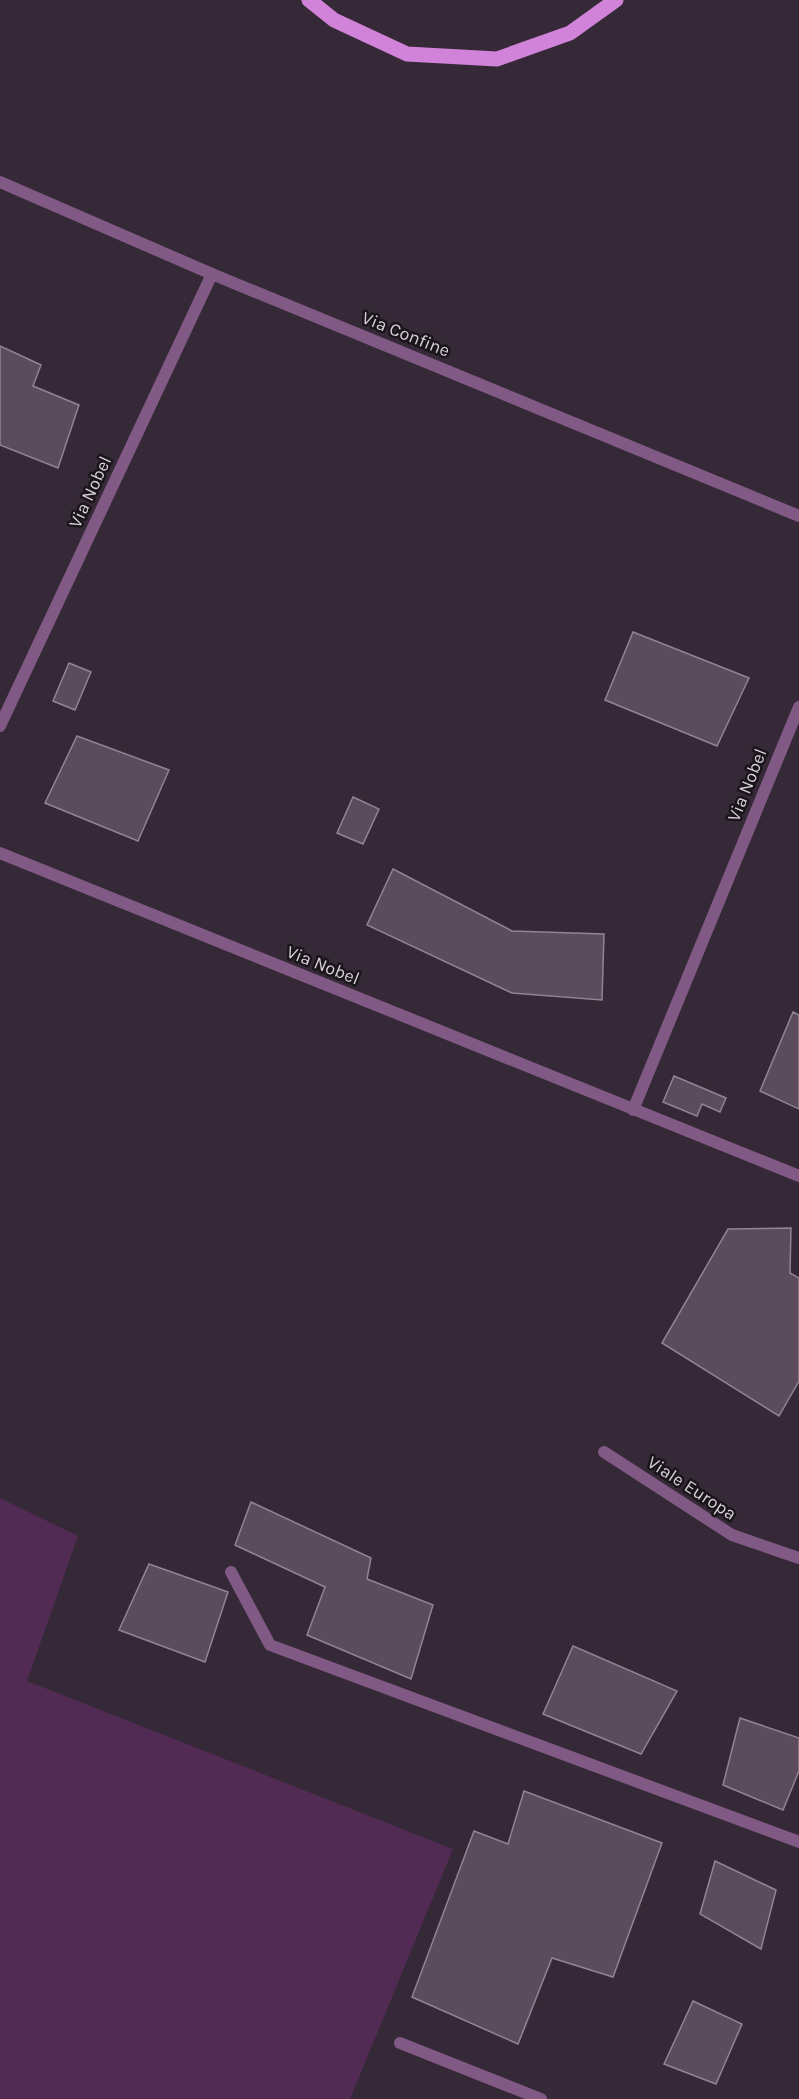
<svg xmlns="http://www.w3.org/2000/svg" width="799" height="2099" viewBox="0 0 799 2099" font-family="Karla,sans-serif">
<rect width="100%" height="100%" fill="#362937"/>
<path fill="#512b54" d="M0,1498L78,1536L27,1681L453,1849L350,2099H0Z"/>
<g fill="#5a4c5b" stroke="#938394" stroke-width="1.5">
<path d="M0,346L41,365L33,386L79,405L58,468L0,445Z"/>
<path d="M633,632L749,678L717,746L605,700Z"/>
<path d="M69,663L91,672L75,710L53,701Z"/>
<path d="M77,736L169,770L138,841L45,803Z"/>
<path d="M353,797L379,809L363,844L337,833Z"/>
<path d="M393,869L512,931L604,934L602,1000L512,993L367,925Z"/>
<path d="M793,1012L799,1015V1109L760,1091Z"/>
<path d="M674,1076L726,1098L720,1112L702,1104L697,1116L663,1102Z"/>
<path d="M791,1228L790,1273L799,1278V1381L779,1416L662,1343L728,1229Z"/>
<path d="M251,1502L371,1558L367,1579L433,1605L411,1679L307,1635L325,1587L235,1545Z"/>
<path d="M149,1564L228,1592L205,1662L119,1630Z"/>
<path d="M573,1646L677,1691L641,1754L543,1714Z"/>
<path d="M740,1718L799,1738V1771L783,1810L723,1785Z"/>
<path d="M524,1791L662,1843L613,1977L552,1958L518,2044L412,1997L474,1831L508,1844Z"/>
<path d="M715,1861L776,1890L761,1949L700,1914Z"/>
<path d="M693,2001L742,2024L716,2084L664,2064Z"/>
</g>
<g fill="none" stroke-linecap="round" stroke-linejoin="round">
<g stroke="#805a84" stroke-width="12">
<path d="M0,726L212,274"/>
<path d="M0,853L799,1176"/>
<path d="M633,1110L799,707"/>
</g>
<g stroke="#805a84" stroke-width="12">
<path d="M0,182L212,274L799,516"/>
<path d="M604,1452L732,1535L799,1558"/>
<path d="M231,1572L270,1645L799,1842"/>
<path d="M400,2043L541,2099"/>
</g>
<path stroke="#d182d9" stroke-width="15" d="M309,0L334,20L407,54L497,59L570,33L616,0"/>
</g>
<g text-anchor="middle" dominant-baseline="central" stroke-width="5" stroke-linejoin="round" paint-order="stroke">
<g font-size="18" fill="#d8cfd9" stroke="#1a141b">
<text transform="translate(406 334) rotate(22)">Via Confine</text>
<text transform="translate(90 492) rotate(-65)">Via Nobel</text>
<text transform="translate(747 785) rotate(-68)">Via Nobel</text>
<text transform="translate(323 965) rotate(22)">Via Nobel</text>
<text transform="translate(692 1488) rotate(33)">Viale Europa</text>
</g>
</g>
</svg>
